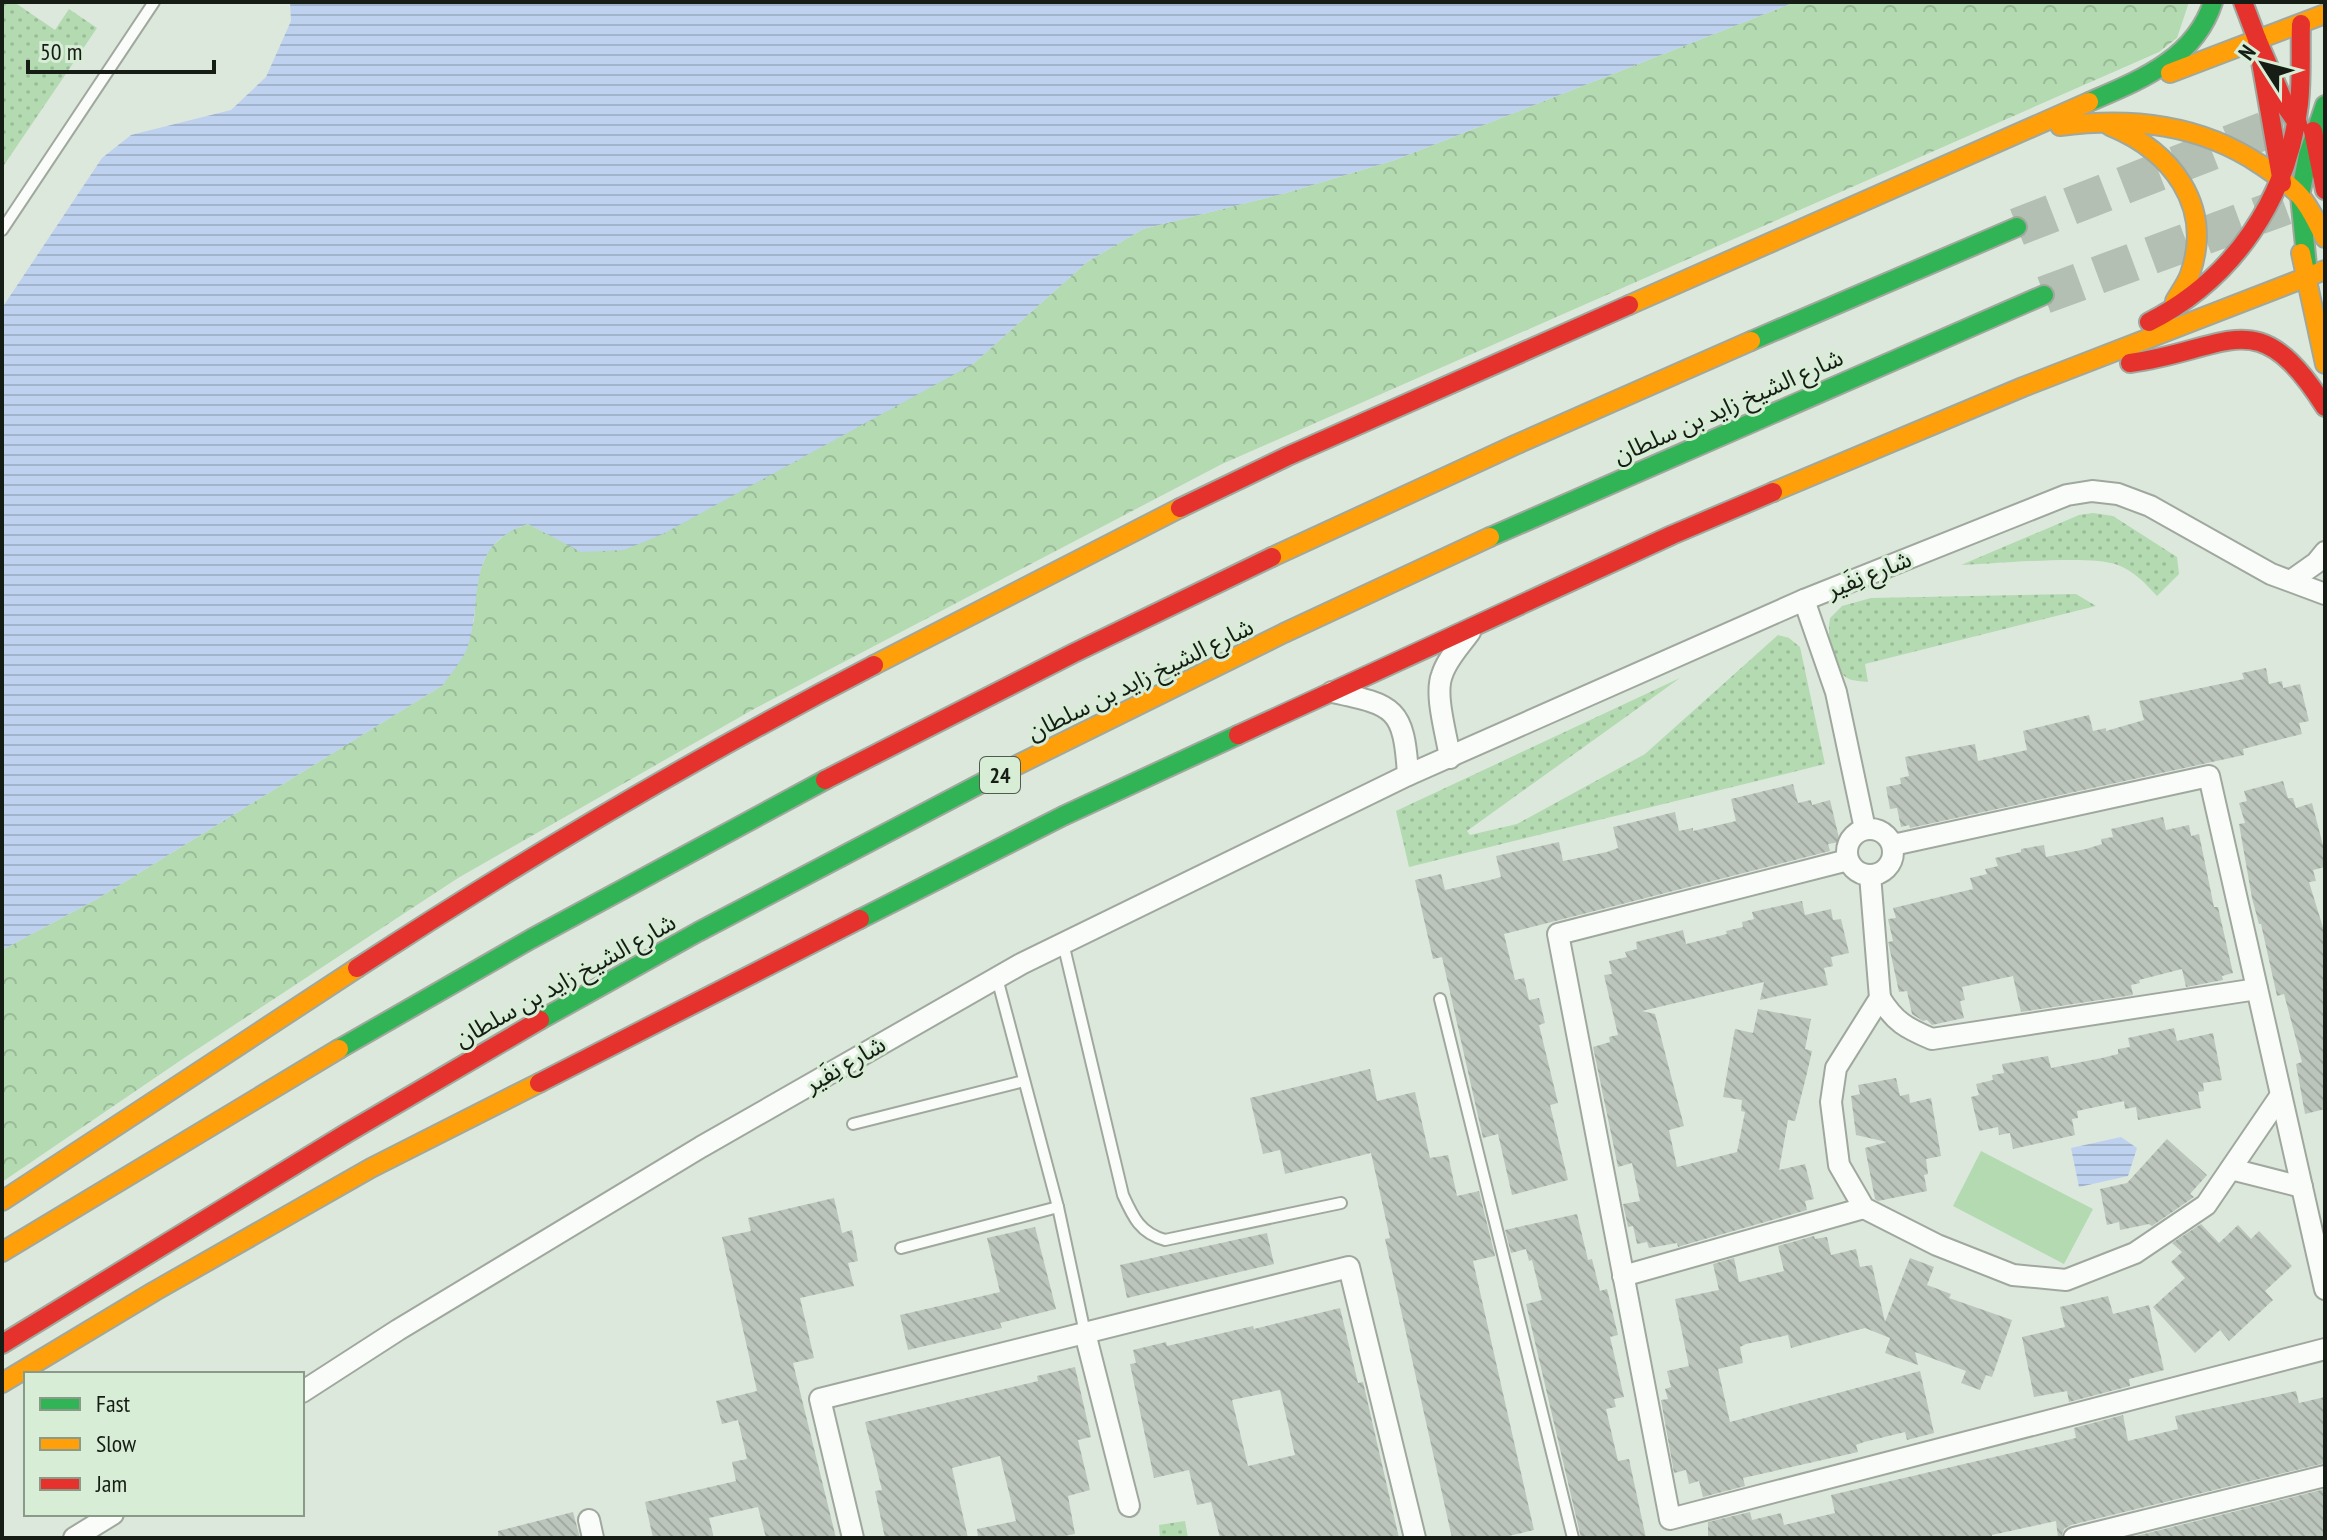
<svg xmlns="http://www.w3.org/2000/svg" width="2327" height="1540" viewBox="0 0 2327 1540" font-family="'PT Sans Narrow','Noto Sans Arabic',sans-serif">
<defs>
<pattern id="grass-dots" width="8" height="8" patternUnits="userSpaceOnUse" patternTransform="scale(2)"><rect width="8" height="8" fill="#b3dab1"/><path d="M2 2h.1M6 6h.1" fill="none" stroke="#99bb97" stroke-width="1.8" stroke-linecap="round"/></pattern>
<pattern id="park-crowns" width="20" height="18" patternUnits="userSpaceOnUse" patternTransform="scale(2)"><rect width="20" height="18" fill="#b3dab1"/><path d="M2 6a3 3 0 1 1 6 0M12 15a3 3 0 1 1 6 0" fill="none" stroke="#99bb97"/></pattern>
<pattern id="water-rules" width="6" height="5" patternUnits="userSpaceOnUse" patternTransform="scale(2)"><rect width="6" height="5" fill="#bed1ef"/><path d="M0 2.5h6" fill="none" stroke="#a2b3cc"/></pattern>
<pattern id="building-back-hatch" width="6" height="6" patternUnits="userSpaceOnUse" patternTransform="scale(2)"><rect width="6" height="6" fill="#bcc5bb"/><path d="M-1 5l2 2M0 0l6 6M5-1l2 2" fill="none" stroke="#a1a9a0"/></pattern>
</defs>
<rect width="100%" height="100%" fill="#dce8db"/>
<g fill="url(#grass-dots)">
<path d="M2,2H14L55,30L69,9L97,28L2,168Z"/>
<path d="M2093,513L2113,516L2177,557L2179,574L2157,596C2145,583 2135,572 2118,565C2091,554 1995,564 1961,565L2079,515Z"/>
<path d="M2076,594L2096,606L1865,664L1868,682C1862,681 1854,681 1849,679C1830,669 1827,636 1830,618L1842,606L1871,598Z"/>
<path d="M1778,635L1789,638L1800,647L1825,764L1409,867L1396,811L1680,678L1467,831L1470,835L1517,824L1645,754Z"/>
<path d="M1185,1521L1188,1538H1160L1159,1525Z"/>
</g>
<path fill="url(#park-crowns)" d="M1795,2H2189L2177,38L2159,52L1222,464L754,709L458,878L187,1056L2,1182V950L97,899L443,685L474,621L477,578L489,549L509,531L528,524L550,535L973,364L1087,262L1143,229L1286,193L1395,160Z"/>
<path fill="#b3dab1" d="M1981,1151L2093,1209L2064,1264L1953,1206Z"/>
<g fill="url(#water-rules)">
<path d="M290,2H1795L1395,160L1286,193L1143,229L1087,262L973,364L663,534L624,550L581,552L528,524C462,545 485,599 467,649C462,661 450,674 443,685L97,899L2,950V308L102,158L131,135L231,110L266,77L291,21Z"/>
<path d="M2121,1137L2137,1148L2128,1176L2079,1187L2071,1148Z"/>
</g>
<g fill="url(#building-back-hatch)" fill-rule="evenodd">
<path d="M2266,668L2269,684L2282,681L2283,688L2300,684L2309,721L2299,723L2302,734L2243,749L2244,755L1910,828L1909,825L1901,827L1897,808L1890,809L1886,787L1901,784L1900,778L1909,776L1905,757L1975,744L1978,761L2027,750L2023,731L2089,715L2093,731L2106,728V731L2144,720L2139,701L2244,679L2242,673Z"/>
<path d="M2283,781L2288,798H2293L2296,808L2312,803L2325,853V867L2313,870L2316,881L2309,882L2325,934V1109L2305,1114L2296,1064L2302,1062L2284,994L2277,996L2261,924H2259L2252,898L2239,824L2245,823L2239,803L2247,801L2244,791Z"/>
<path d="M1793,784L1798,803L1811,800L1812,805L1830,800L1840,842L1828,844L1830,851L1504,934L1515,980L1524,978L1529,1000L1539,998L1545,1023L1539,1025L1558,1103L1550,1105L1568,1180L1512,1195L1498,1134L1483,1138L1442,957L1433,959L1415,880L1441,874L1445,890L1490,880L1501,877L1496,856L1559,842L1563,861L1607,852L1618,848L1613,827L1675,812L1679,831L1693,828V831L1736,821L1731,799Z"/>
<path d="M2163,817L2166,830L2189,825L2191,836L2199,834L2214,907H2218L2233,973L2222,976L2223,980L2186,987L2182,969L2139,980L2140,983L2131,985L2133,995L2021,1012L2013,976L1962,987L1965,1000L1960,1001L1964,1018L1932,1025L1927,1020L1923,1021L1912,1014L1907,991L1899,992L1889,946L1888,942L1893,941L1888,919L1896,918L1893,908L1973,889L1970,878L1987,874L1985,869L1998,866L1995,858L2021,852V849L2044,845L2046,857L2086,849L2102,844L2101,839L2113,837L2111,829Z"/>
<path d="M1802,901L1805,915L1831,909L1833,920L1841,919L1849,953L1831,957L1833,966L1824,968L1828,985L1760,1000L1764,982L1642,1011L1655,1014L1684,1126L1669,1130L1677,1167L1737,1152L1745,1112L1741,1111L1742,1100L1723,1097L1735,1029L1753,1033L1758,1009L1811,1019L1805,1049L1812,1051L1807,1073L1795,1121L1788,1120L1779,1170L1805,1164L1814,1199L1805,1201L1807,1210L1684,1245L1678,1247L1677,1243L1649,1248L1647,1242L1637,1244L1633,1226L1628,1227L1623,1204L1640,1201L1632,1163L1618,1167L1593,1047L1610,1042L1609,1037L1618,1035L1604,975L1612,974L1609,961L1627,957L1625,952L1637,949L1636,942L1683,930L1686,944L1727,934L1726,931L1743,927L1742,922L1754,919L1752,912Z"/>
<path d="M2174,1028L2177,1041L2213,1033L2222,1080L2203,1083L2204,1091L2198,1092L2201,1108L2138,1120L2136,1107L2125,1109L2124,1101L2077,1111L2078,1118L2072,1119L2075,1135L2013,1149L2010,1133L1999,1135L1998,1127L1979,1131L1971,1097L1979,1095L1976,1084L1993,1080L1992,1075L2004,1073L2002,1064L2048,1056L2051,1068L2102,1058L2118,1054V1049L2130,1047L2128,1038Z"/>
<path d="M1370,1069L1377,1101L1415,1092L1430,1158L1448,1155L1457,1196L1479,1191L1495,1256L1473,1261L1534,1530L1500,1538H1452L1385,1239L1390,1238L1371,1153L1285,1174L1280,1150L1263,1154L1250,1098Z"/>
<path d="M1896,1078L1900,1096L1909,1094L1910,1103L1931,1098L1941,1156L1926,1159L1928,1174L1924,1175L1927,1191L1878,1201L1875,1199L1865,1148L1887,1142L1856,1135L1851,1096L1860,1094L1858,1085Z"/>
<path d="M2167,1139L2207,1175L2190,1194L2194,1197L2152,1226L2149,1224L2120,1230L2119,1222L2107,1225L2100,1189L2127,1183Z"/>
<path d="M834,1198L842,1233L852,1230L858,1261L848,1263L854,1286L800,1298L814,1358L793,1363L836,1538H766L758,1507L709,1518L714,1538H653L645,1502L736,1481L732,1462L747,1459L738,1420L722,1424L716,1401L757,1391L722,1237L751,1231L748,1218Z"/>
<path d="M1577,1214L1588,1260L1592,1259L1600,1291L1607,1289L1618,1335L1610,1337L1624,1397L1614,1399L1616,1407L1606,1409L1618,1461L1629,1459L1646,1538H1581L1526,1304L1542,1300L1532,1260L1529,1261L1526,1249L1511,1253L1505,1230Z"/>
<path d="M2201,1224L2219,1243L2238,1225L2251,1239L2259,1231L2292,1266L2265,1291L2273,1300L2229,1341L2220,1330L2195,1353L2153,1307L2185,1278L2171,1262L2182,1252L2172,1243Z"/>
<path d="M1035,1227L1056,1309L1000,1323L1002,1328L908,1350L900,1315L1000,1292L987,1238Z"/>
<path d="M1267,1233L1274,1264L1127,1298L1120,1265Z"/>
<path d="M1814,1236L1815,1239L1827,1237L1831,1255L1856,1249L1860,1267L1872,1265L1885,1322L1910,1258L1934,1267L1927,1285L1951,1294L1949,1298L2012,1320L1992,1377L1986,1375L1980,1390L1961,1383L1966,1371L1915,1352L1918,1365L1885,1353L1890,1338L1865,1328L1791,1348L1788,1335L1746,1344L1740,1347L1743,1363L1718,1369L1730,1422L1920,1371L1934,1433L1907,1440L1905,1432L1864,1442L1856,1445L1858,1452L1743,1478L1745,1486L1703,1497L1699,1481L1689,1484L1686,1470L1674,1473L1661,1400L1668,1399L1665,1389L1671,1387L1667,1371L1689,1366L1675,1299L1719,1290L1713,1264L1734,1258L1739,1282L1784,1271L1778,1246Z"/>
<path d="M2108,1296L2113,1314L2149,1305L2164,1370L2129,1379L2130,1386L2069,1402L2067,1391L2034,1397L2022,1337L2065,1327L2060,1307Z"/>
<path d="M1340,1308L1358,1383L1363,1382L1399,1538H1220L1211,1502L1197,1505L1189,1470L1154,1478L1130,1364L1136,1363L1133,1350L1166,1342L1167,1346L1253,1326L1254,1329ZM1280,1390L1295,1455L1248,1466L1232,1400Z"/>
<path d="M1075,1367L1091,1437L1078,1440L1090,1490L1068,1496L1075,1534L1054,1538H978L977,1529L1016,1521L1000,1456L952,1468L968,1538H885L875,1491L882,1490L865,1422L1038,1381L1037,1376Z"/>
<path d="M2296,1391L2299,1403L2325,1397V1463L2071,1525L2064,1529L2061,1538H2058L2056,1521L1992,1535V1538H1708V1522L1750,1512L1752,1520L1781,1513L1784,1525L1835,1513L1831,1495L2076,1438L2074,1428L2123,1415L2128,1441L2178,1429L2175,1416Z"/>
<path d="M2325,1489V1538H2128Z"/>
<path d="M573,1512L580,1538H498V1531Z"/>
</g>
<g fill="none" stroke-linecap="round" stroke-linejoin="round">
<g stroke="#b4bfb3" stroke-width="38" stroke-dasharray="38 19" stroke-linecap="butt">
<path d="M2017,227L2307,114"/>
<path d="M2044,295L2285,206"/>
</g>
<defs>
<g id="lane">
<path d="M2,230L154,2"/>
<path d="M1063,943L1123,1195C1133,1217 1140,1233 1165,1240L1341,1203"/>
<path d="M997,978L1058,1207L1085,1333"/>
<path d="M1440,999L1573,1538"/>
<path d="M853,1124L1024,1081"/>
<path d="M901,1248L1058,1207"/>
</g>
<g id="street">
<path d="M2292,580L2316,563L2325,552"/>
<path d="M1804,600L1836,692L1865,829"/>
<path d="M1332,692C1395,705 1404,708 1408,775"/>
<path d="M1450,758C1447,736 1434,695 1442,675C1447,659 1460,646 1470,632"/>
<circle cx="1870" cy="852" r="23"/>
<path d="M1893,845L2209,776L2325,1289"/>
<path d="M1848,860L1558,934L1670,1519L2325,1349"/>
<path d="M1870,875L1880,998L1836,1068L1831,1102L1839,1165L1864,1208L1937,1245L2013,1275L2066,1280L2135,1253L2206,1205L2281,1095"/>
<path d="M1880,998C1895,1022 1906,1028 1932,1039L2257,989"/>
<path d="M2231,1169L2302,1187"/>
<path d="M1623,1276L1864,1208"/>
<path d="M1085,1333L1129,1506"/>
<path d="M302,1392L398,1330L701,1147L1021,964L1408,775L1804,600L2067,495L2092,491L2118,494L2150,506L2271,574L2325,594"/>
<path d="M589,1520L593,1538"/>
<path d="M74,1538L113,1514"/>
<path d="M853,1538L820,1399L1349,1267L1415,1538"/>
<path d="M2074,1538L2325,1476"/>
</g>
<g id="fast">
<path d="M2089,102C2140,80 2195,59 2213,2"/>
<path d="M2308,276L2300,196L2308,155L2325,105"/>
<path d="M1751,341L2017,227"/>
<path d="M1490,537L2044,295"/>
<path d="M860,919L1063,816L1238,735"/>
<path d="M540,1020L698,932L995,776"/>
<path d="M339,1049L531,939L825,780"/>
</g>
<g id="slow">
<path d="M2170,73L2325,14"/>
<path d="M2060,126C2132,117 2200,124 2261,165C2274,174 2289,183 2300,196C2311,208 2317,224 2325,238"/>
<path d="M2110,126C2171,151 2214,205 2190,274C2187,283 2180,292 2175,301"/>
<path d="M2301,253L2325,364"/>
<path d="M1629,305L2089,102"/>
<path d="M1773,492L2023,387L2325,270"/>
<path d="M1272,557L1515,445L1751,341"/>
<path d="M874,665L1180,508"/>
<path d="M995,776L1284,633L1490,537"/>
<path d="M2,1201L357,968"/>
<path d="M2,1252L339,1049"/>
<path d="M2,1383L155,1291L371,1168L539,1083"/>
</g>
<g id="jam">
<path d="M2243,2L2257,39L2282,183"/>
<path d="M2257,39L2286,107L2298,124"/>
<path d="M2313,131L2325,190"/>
<path d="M2149,322C2234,279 2288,198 2299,104C2302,77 2300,51 2301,24"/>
<path d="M2130,363C2229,350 2257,299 2325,407"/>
<path d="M1180,508L1288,456L1629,305"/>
<path d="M1238,735L1672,535L1773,492"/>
<path d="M825,780L1074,653L1272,557"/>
<path d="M357,968C524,859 696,757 874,665"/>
<path d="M539,1083L860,919"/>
<path d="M2,1344L347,1133L540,1020"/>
</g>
</defs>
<use href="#lane" stroke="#a0a89e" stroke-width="14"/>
<use href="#street" stroke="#a0a89e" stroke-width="24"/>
<use href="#fast" stroke="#a0a89e" stroke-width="22"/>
<use href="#slow" stroke="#a0a89e" stroke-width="22"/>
<use href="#jam" stroke="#a0a89e" stroke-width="22"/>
<use href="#lane" stroke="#fafcfa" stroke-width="10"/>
<use href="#street" stroke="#fafcfa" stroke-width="20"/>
<use href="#fast" stroke="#30b455" stroke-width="18"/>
<use href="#slow" stroke="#ff9f0a" stroke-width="18"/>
<use href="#jam" stroke="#e5322d" stroke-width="18"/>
</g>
<g text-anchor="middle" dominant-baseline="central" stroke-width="6" stroke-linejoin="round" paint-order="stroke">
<rect fill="#d8edd6" stroke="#505b4f" stroke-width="2" x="980" y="757" width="40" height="36" rx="6"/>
<g font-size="22" font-weight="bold" fill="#151d15">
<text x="1000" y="775">24</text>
</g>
<g font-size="24" fill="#151d15" stroke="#d8edd6">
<text transform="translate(1728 406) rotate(-24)">شارع الشيخ زايد بن سلطان</text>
<text transform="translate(1869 574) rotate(-22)">شارع نِفَير</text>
<text transform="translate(1140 679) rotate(-26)">شارع الشيخ زايد بن سلطان</text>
<text transform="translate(565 980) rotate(-29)">شارع الشيخ زايد بن سلطان</text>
<text transform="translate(845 1064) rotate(-30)">شارع نِفَير</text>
</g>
</g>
<rect width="2327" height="1540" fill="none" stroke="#151d15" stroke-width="8"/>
<rect x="24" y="1372" width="280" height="144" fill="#d8edd6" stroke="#8a9a89" stroke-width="2"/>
<rect x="40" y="1398" width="40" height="12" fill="#30b455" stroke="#8a9a89" stroke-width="2"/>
<text x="96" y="1412" font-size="24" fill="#151d15">Fast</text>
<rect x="40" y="1438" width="40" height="12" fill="#ff9f0a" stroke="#8a9a89" stroke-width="2"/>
<text x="96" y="1452" font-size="24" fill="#151d15">Slow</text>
<rect x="40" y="1478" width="40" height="12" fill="#e5322d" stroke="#8a9a89" stroke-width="2"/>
<text x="96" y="1492" font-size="24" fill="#151d15">Jam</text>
<g transform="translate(2263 64) rotate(306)" stroke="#d8edd6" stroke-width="6" paint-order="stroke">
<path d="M0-6L14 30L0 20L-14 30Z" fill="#151d15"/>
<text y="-12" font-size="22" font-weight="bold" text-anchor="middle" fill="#151d15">N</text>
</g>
<path d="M28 60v12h186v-12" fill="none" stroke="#151d15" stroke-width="4"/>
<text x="40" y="60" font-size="24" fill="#151d15" stroke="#d8edd6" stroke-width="6" paint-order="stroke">50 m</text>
</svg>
